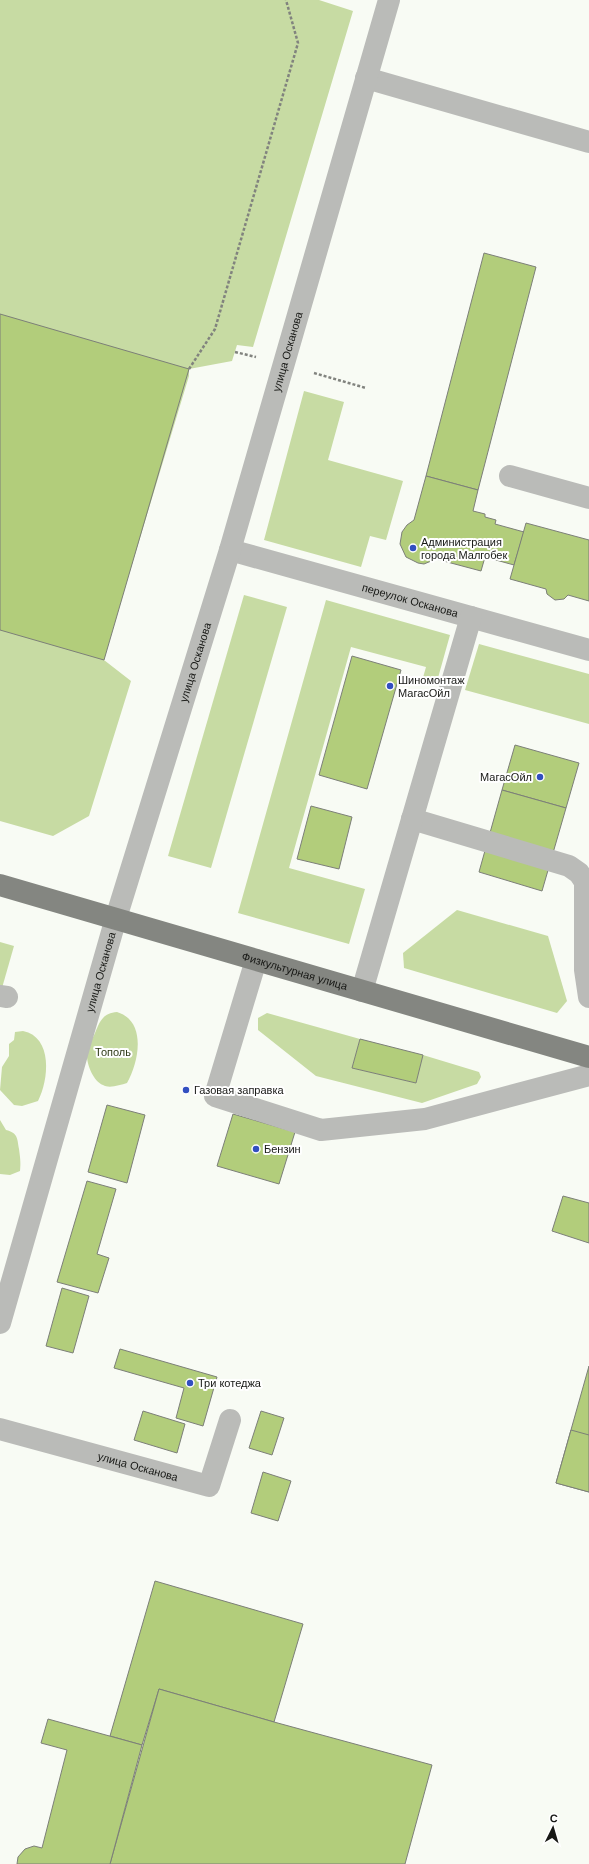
<svg xmlns="http://www.w3.org/2000/svg" width="589" height="1864" viewBox="0 0 589 1864" font-family="Arial,sans-serif">
<rect width="100%" height="100%" fill="#f8fbf4"/>
<g fill="#c7dba3">
<path d="M0,0H319L353,11L253,347L237,345L232,361L189,369V376L113,627L104,660L131,681L89,816L53,836L0,821Z"/>
<path d="M304,391L344,402L328,460L403,481L386,540L370,536L361,567L264,540Z"/>
<path d="M244,595L287,607L211,868L168,856Z"/>
<path d="M326,600L450,635L436,685L422,681L426,667L351,647L289,868L365,889L349,944L238,913Z"/>
<path d="M479,644L589,674V724L465,690Z"/>
<path d="M457,910L548,936L567,1001L557,1013L404,968L403,953Z"/>
<path d="M0,942L14,946L0,995Z"/>
<path d="M117,1012C147,1021 139,1062 127,1083C120,1085 109,1089 103,1085C93,1081 86,1063 87,1053C88,1046 92,1040 95,1033C100,1021 103,1013 117,1012Z"/>
<path d="M267,1013L360,1039L352,1068L416,1083L423,1055L479,1072L481,1077L477,1084L422,1103L316,1076L258,1030V1018Z"/>
<path d="M23,1031C53,1037 49,1080 38,1101L22,1106L14,1105L0,1090L2,1067L9,1056V1044L14,1040L15,1032Z"/>
<path d="M0,1120L6,1130C18,1133 17,1138 19,1149C20,1157 21,1162 20,1171L10,1175L0,1174Z"/>
</g>
<g fill="#b2cd7b" stroke="#7c7f78">
<path d="M484,253L536,267L478,490L426,476Z"/>
<path d="M0,314L189,369L104,660L0,630Z"/>
<path d="M426,476L478,490L473,511L485,514V517L496,520L495,524L524,532L514,565L485,557L481,571L436,559L424,564L418,563L406,557L400,544L402,532L407,525L414,520Z"/>
<path d="M526,523L589,540V601L568,595L564,599L555,600L547,594L546,589L510,579Z"/>
<path d="M352,656L401,670L367,789L319,775Z"/>
<path d="M515,745L579,763L566,808L502,790Z"/>
<path d="M502,790L566,808L542,891L479,872Z"/>
<path d="M311,806L352,817L339,869L297,859Z"/>
<path d="M360,1039L423,1055L416,1083L352,1068Z"/>
<path d="M107,1105L145,1115L127,1183L88,1172Z"/>
<path d="M233,1114L295,1132L279,1184L217,1166Z"/>
<path d="M87,1181L116,1189L97,1254L109,1258L98,1293L57,1282Z"/>
<path d="M563,1196L589,1203V1243L552,1231Z"/>
<path d="M62,1288L89,1296L73,1353L46,1346Z"/>
<path d="M120,1349L217,1377L203,1426L176,1418L184,1388L114,1368Z"/>
<path d="M589,1366V1492L556,1483Z"/>
<path d="M143,1411L185,1424L177,1453L134,1440Z"/>
<path d="M261,1411L284,1418L272,1455L249,1448Z"/>
<path d="M571,1430L589,1435V1492L556,1483Z"/>
<path d="M263,1472L291,1481L278,1521L251,1513Z"/>
<path d="M155,1581L303,1624L274,1722L159,1689L142,1745L110,1736Z"/>
<path d="M159,1689L274,1722L432,1765L405,1864H110Z"/>
<path d="M48,1719L142,1745L110,1864H17L18,1857L25,1849L34,1846L42,1848L67,1750L41,1743Z"/>
</g>
<g fill="none" stroke-linecap="round" stroke-linejoin="round">
<g stroke="#81837e" stroke-width="2.5" stroke-dasharray="3 2" stroke-linecap="butt">
<path d="M235,352L256,357"/>
<path d="M189,369L215,329L298,43L286,0"/>
<path d="M314,373L366,388"/>
</g>
<g stroke="#babbb8" stroke-width="22">
<path d="M366,78L589,142"/>
<path d="M510,476L589,498"/>
<path id="s1" d="M230,550L589,650"/>
<path d="M412,819L569,866L579,873L585,882V970L589,997"/>
<path d="M256,960L215,1096L321,1130L425,1119L589,1075"/>
<path d="M362,991L471,617"/>
<path d="M0,996L7,997"/>
<path id="s2" d="M0,1323L116,918L230,550L389,0"/>
<path id="s3" d="M0,1429L209,1486L230,1420"/>
</g>
<path stroke="#848681" stroke-width="22" id="s4" d="M0,885L589,1057"/>
</g>
<g fill="#324fc0" stroke="#fff" stroke-width="1.5">
<circle cx="413" cy="548" r="4"/>
<circle cx="390" cy="686" r="4"/>
<circle cx="540" cy="777" r="4"/>
<circle cx="186" cy="1090" r="4"/>
<circle cx="256" cy="1149" r="4"/>
<circle cx="190" cy="1383" r="4"/>
</g>
<g text-anchor="middle" dominant-baseline="central" stroke-width="4" stroke-linejoin="round" paint-order="stroke">
<g font-size="11" fill="#171815" stroke="#fff">
<text stroke="none"><textPath href="#s2" startOffset="1013">улица Осканова</textPath></text>
<text stroke="none"><textPath href="#s1" startOffset="187">переулок Осканова</textPath></text>
<text stroke="none"><textPath href="#s2" startOffset="689">улица Осканова</textPath></text>
<text stroke="none"><textPath href="#s4" startOffset="307">Физкультурная улица</textPath></text>
<text stroke="none"><textPath href="#s2" startOffset="365">улица Осканова</textPath></text>
<text stroke="none"><textPath href="#s3" startOffset="143">улица Осканова</textPath></text>
</g>
<g font-size="11" fill="#171815" stroke="#fff" text-anchor="start">
<text x="421" y="542">Администрация<tspan x="421" dy="13">города Малгобек</tspan></text>
<text x="398" y="680">Шиномонтаж<tspan x="398" dy="13">МагасОйл</tspan></text>
<text x="532" y="777" text-anchor="end">МагасОйл</text>
<text x="194" y="1090">Газовая заправка</text>
<text x="264" y="1149">Бензин</text>
<text x="198" y="1383">Три котеджа</text>
</g>
<g font-size="11" fill="#2f3a17" stroke="#fff">
<text x="113" y="1052">Тополь</text>
</g>
</g>
<g transform="translate(553 1828) rotate(5)" stroke="#ffffff" stroke-width="3" paint-order="stroke">
<path d="M0-3L7 15L0 10L-7 15Z" fill="#171815"/>
<text y="-6" font-size="11" font-weight="bold" text-anchor="middle" fill="#171815">С</text>
</g>
</svg>
